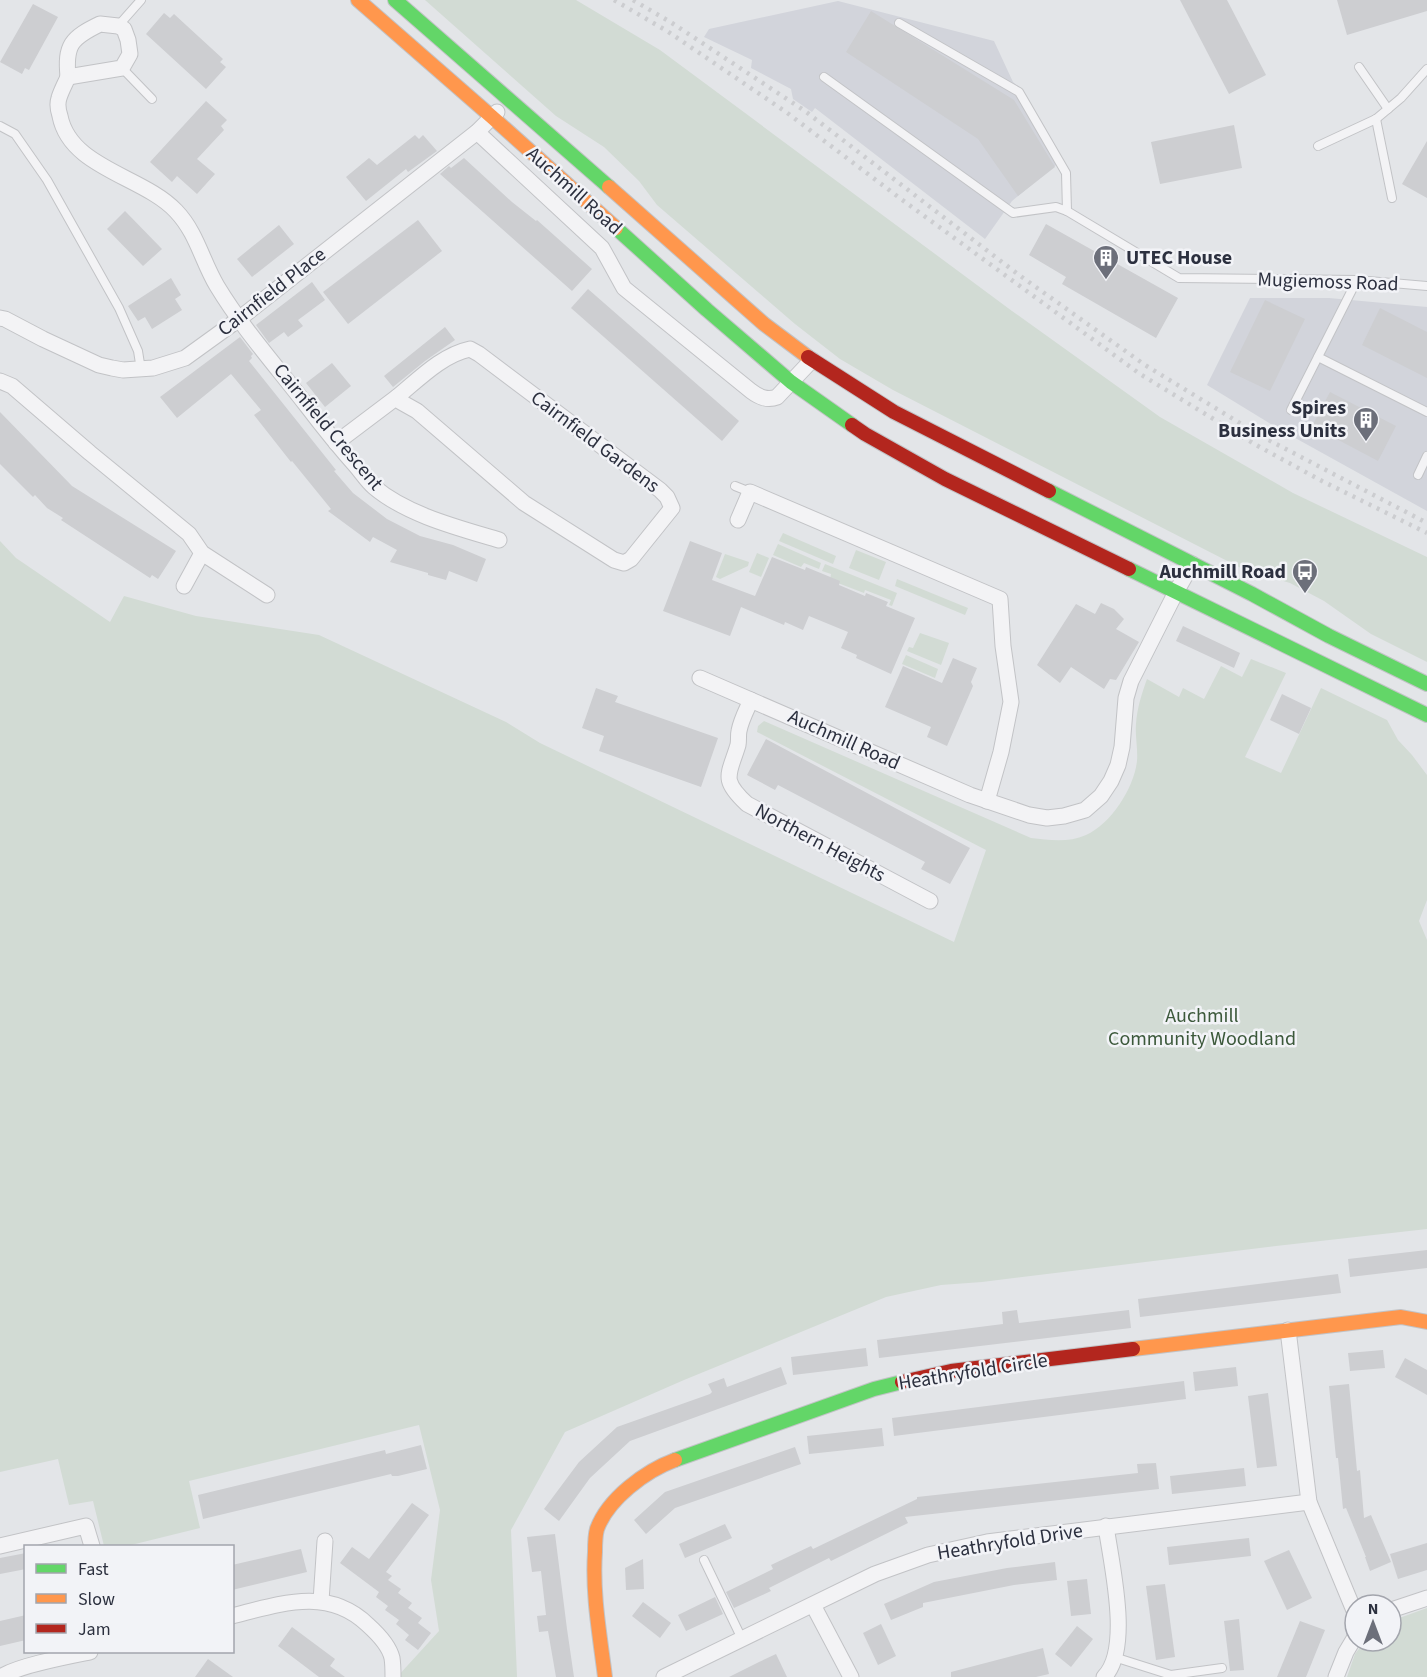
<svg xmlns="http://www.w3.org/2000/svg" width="1427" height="1677" viewBox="0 0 1427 1677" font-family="'Source Sans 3',sans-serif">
<rect width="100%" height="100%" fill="#e3e5e8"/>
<g fill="#d2d4db">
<path d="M838,1L994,41L1013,82L1019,87L1061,161L1012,201L985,239L815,108L812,112L793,99L791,89L751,68L752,60L704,37L709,29Z"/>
<path d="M1250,298H1329L1427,307V511L1279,429L1207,385Z"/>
</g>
<g fill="#d2dbd4">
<path d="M425,0H576L660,50L1012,311L1160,417L1293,493L1427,557V662L1371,634L1324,601L1290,583L1241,568L893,390L840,359L795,324L657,205L639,181L604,147L556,116Z"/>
<path d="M783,533L836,556L833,564L779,541Z"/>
<path d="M0,541L16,558L110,622L124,596L196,616L319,635L506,722L540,743L954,942L986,850L757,732L758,726L764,721L1031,838C1049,840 1068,843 1086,835C1111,824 1134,788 1137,761C1138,749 1135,736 1136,724C1137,708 1142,693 1147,679L1179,697L1183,688L1204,699L1221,666L1242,677L1251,659L1286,673L1245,757L1281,773L1321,688L1387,720L1398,740L1412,755L1427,775V900L1419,921L1427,940V1229L1276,1246L982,1282L941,1285L886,1297L684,1380L565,1432L511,1530L517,1677H397L439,1631L431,1580L440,1510L419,1425L189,1481L200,1528L127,1546H104L93,1501L69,1505L58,1459L0,1472Z"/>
<path d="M778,544L821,563L819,569L804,563L801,567L773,555Z"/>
<path d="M856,550L886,562L879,580L849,568Z"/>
<path d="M757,553L769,558L761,577L749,572Z"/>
<path d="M725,554L749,562L748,566L720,579L716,577Z"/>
<path d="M825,564L897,593L892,606L889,605L891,600L865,590L864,593L830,580L831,574L822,571Z"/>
<path d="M897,579L968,608L965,615L895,586Z"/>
<path d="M920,633L949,643L941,665L907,651L909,647L913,648Z"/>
<path d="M906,655L938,669L935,678L902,664Z"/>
<path d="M1427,1608V1677H1347L1355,1654L1365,1641H1391V1621Z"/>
</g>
<g fill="#cdced1">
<path d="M1180,0H1227L1266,75L1229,94Z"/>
<path d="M1337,0H1427V11L1347,35Z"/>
<path d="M33,4L58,17L29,70L25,68L22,74L0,62Z"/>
<path d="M871,11L1014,100L1055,167L1018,196L978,139L846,52Z"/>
<path d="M164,13L170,18L174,14L223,59L220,62L226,67L206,89L146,34Z"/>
<path d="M206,101L227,120L221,126L224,130L197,159L215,174L197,194L177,176L172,182L150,162Z"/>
<path d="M1234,125L1242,168L1160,184L1151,142Z"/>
<path d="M415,135L419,139L423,135L437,151L408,172L406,169L366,201L346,177L369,158L377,165Z"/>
<path d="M1427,141V198L1402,184Z"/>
<path d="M464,158L512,202L536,221L537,220L592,269L572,291L440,174L449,166L451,168Z"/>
<path d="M125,211L162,249L143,266L107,229Z"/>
<path d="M418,220L442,251L348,324L323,292Z"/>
<path d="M1046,224L1178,298L1156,338L1062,284L1066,277L1029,255Z"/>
<path d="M279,225L294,244L252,277L237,259Z"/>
<path d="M171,278L181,295L175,299L182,310L152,329L145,317L138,321L128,306Z"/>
<path d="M312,282L325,300L298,320L303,326L288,337L284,332L269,343L256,325Z"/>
<path d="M588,289L739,421L722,441L571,308Z"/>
<path d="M1265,300L1305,319L1270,391L1230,372Z"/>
<path d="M1380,308L1427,332V378L1362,345Z"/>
<path d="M445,327L455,340L425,361L393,387L384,376Z"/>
<path d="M240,337L253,354L251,356L252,358L249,361L336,470L334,471L353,493L387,519L420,536L453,545L486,559L477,582L449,571L446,580L428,575V573L390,562L397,550L373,537L370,542L328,511L331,509L292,461L291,462L254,415L261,410L231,374L177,418L160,397Z"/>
<path d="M332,363L351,386L325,407L306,383Z"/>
<path d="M1330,392L1396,426L1378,461L1312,426Z"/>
<path d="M0,412L72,486L176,551L158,579L152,575L150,578L61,520L63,518L47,508L35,495L33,497L0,464Z"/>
<path d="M690,541L722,553L712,580L755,596L772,557L805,570L806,567L840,581L839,585L865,596L866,593L888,602L886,606L915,618L891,674L856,658L857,655L841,648L848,632L809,616L803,630L785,622L784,625L741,607L730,636L663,611Z"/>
<path d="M1101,603L1114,609L1124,619L1116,629L1139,642L1116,680L1110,679L1104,689L1071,667L1060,683L1037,665L1076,604L1095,614Z"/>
<path d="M1183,626L1240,653L1234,668L1176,641Z"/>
<path d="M953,658L977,668L971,682L973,686L947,746L927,737L931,727L885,707L903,666L942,683Z"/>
<path d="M596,688L618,696L615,702L718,738L701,787L599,751L604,736L582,728Z"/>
<path d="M1282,694L1311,708L1299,734L1270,720Z"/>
<path d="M766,739L970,848L950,884L921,869L925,862L778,785L775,790L747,775Z"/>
<path d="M1427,1250V1268L1350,1277L1348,1259Z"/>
<path d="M1338,1274L1341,1293L1140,1317L1138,1299Z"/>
<path d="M1017,1310L1019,1323L1129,1310L1131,1328L879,1358L877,1340L1003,1324L1002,1312Z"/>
<path d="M866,1348L868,1366L793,1375L791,1357Z"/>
<path d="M1383,1350L1385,1368L1350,1371L1348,1353Z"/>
<path d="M1405,1358L1427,1370V1395L1395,1377Z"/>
<path d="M781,1367L787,1384L630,1441L590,1478L559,1521L544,1509L579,1462L617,1427L710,1394L712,1392L708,1384L724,1378L727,1387Z"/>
<path d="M1236,1367L1238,1386L1195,1391L1193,1372Z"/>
<path d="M1184,1381L1186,1399L894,1436L892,1418Z"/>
<path d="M1349,1384L1357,1471L1360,1470L1364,1518L1371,1515L1391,1562L1370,1571L1365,1557H1366L1346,1508L1343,1509L1338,1458H1336L1329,1386Z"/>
<path d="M1268,1393L1277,1466L1257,1468L1248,1396Z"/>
<path d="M882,1428L884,1446L809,1454L807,1436Z"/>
<path d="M421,1445L427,1469L398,1476H392L391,1474L203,1519L198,1495L385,1450L386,1454Z"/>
<path d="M795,1447L801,1464L675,1508L646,1534L634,1520L665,1492Z"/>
<path d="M1156,1463L1159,1489L905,1517L908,1523L831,1561L829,1558L769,1588L771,1591L734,1608L726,1592L773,1569L771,1565L811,1546L813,1549L917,1499V1497L1138,1473L1137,1464Z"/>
<path d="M1244,1468L1246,1486L1172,1494L1170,1476Z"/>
<path d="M412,1503L429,1515L386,1572L392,1576L388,1580L401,1589L398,1593L412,1603L408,1608L422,1618L418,1623L431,1633L418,1650L405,1640L409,1635L396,1624L399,1620L385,1610L388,1606L376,1597L379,1592L340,1563L352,1547L369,1559Z"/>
<path d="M725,1524L732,1538L685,1558L679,1544Z"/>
<path d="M555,1534L567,1629L574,1677H556L548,1631L539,1632L537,1616L546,1615L541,1571L532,1572L527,1537Z"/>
<path d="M1249,1538L1251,1556L1169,1565L1167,1547Z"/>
<path d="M1427,1543V1570L1398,1579L1390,1554Z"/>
<path d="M301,1549L307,1572L232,1590V1565Z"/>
<path d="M1289,1550L1312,1598L1287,1610L1264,1561Z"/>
<path d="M26,1553V1569L0,1574V1558Z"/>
<path d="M643,1559L644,1589L626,1590L625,1568Z"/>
<path d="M1055,1562L1057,1580L1014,1585L923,1603V1607L891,1620L884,1604L934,1582L1007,1568Z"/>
<path d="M1087,1579L1091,1614L1071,1616L1067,1581Z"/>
<path d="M1165,1584L1175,1657L1156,1660L1146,1586Z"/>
<path d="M715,1597L723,1614L686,1631L678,1615Z"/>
<path d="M643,1602L671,1623L660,1638L632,1616Z"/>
<path d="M26,1615V1640L0,1646V1621Z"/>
<path d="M1239,1619L1244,1670L1230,1671L1224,1621Z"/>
<path d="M1300,1621L1325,1630L1306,1677H1277Z"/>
<path d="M881,1624L896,1656L878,1665L863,1633Z"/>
<path d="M1077,1626L1093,1639L1071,1667L1055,1654Z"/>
<path d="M292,1627L335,1659L330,1666L345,1677H319L278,1646Z"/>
<path d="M1043,1648L1049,1674L1036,1677H951V1672Z"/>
<path d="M776,1654L787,1677H729L759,1662Z"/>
<path d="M208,1659L233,1677H195Z"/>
</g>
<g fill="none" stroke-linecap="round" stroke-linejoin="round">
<defs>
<g id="lane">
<path d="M899,23L1019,92L1066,173L1067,211"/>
<path d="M118,26L141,0"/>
<path d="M1359,67L1388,109"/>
<path d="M122,68L152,99"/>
<path d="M824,77L1013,213L1056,207L1067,211L1179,278L1357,280L1427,286"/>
<path d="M1376,119L1392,198"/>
<path d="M0,126L15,134L47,180L119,308L138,351L141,370"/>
<path d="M1318,146L1376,119L1401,98L1427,69"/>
<path d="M1318,357L1427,412"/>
<path d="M1291,410L1357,280"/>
<path d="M1418,475L1427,456"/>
<path d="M735,486L750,492"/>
<path d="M704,1560L742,1639"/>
<path d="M1114,1657L1171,1675L1222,1668"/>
</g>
<g id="street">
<path d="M100,24L118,26L124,29L128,40L130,54L122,68L68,77C65,45 71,38 100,24Z"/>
<path d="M68,77C65,84 61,91 59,98C57,104 58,110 60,116C70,168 143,176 176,211C197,233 202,261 217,286C243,329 277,367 307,406C323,427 339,447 356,466C362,473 367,481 374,487C407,515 459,528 499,540"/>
<path d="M477,132L602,248L624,288L751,391C759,397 767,401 777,397L812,360"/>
<path d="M0,318L5,319L43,339L99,365L112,368L123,370L153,368L185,358L239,319L477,132L497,112"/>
<path d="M470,349L479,354L660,490L667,497L672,508L631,559L624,563L614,560L524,503L417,411L401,402L397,397C419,379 442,355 470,349Z"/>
<path d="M0,381L12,386L90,453L189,534L202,553L267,595"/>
<path d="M336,443L397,397"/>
<path d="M738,520L750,492L1000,599L1003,646L1011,702L1001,752L987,801"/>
<path d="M184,586L202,553"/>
<path d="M700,678L970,795L1029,815L1047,818L1064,816L1085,810L1101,796L1111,781L1118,765L1122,747L1126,698L1131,681L1176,592L1192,564"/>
<path d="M751,700C747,709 741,720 739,731C738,735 739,740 738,745C729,775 720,779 747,804L930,901"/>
<path d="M1288,1330L1309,1502L1355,1613"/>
<path d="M0,1546L86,1526L92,1546"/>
<path d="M321,1601L325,1541"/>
<path d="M813,1605L851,1677"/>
<path d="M1391,1610L1427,1598"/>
<path d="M232,1616C280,1604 328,1586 368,1625C378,1634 389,1645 392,1658C393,1664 393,1671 393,1677"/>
<path d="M1,1677C16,1666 70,1656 90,1652"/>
<path d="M664,1677L875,1574L928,1555L987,1542L1309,1502"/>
<path d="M1104,1677C1132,1649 1111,1563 1106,1526"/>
<path d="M1336,1677L1346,1652L1355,1637"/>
</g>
<g id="fast">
<path d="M395,0L609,187"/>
<path d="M616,228L707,310L791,382L852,425"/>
<path d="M1049,491L1252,594L1329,636L1427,684"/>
<path d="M1129,569L1427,715"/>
<path d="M675,1460L874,1389L902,1382"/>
</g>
<g id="slow">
<path d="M358,0L492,117L616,228"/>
<path d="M609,187L764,324L808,357"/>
<path d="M1133,1349L1401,1317L1427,1322"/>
<path d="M605,1677C600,1636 592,1594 595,1552C595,1545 595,1536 597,1529C608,1499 645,1471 675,1460"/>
</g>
<g id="jam">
<path d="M808,357L894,412L1049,491"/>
<path d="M852,425L865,434L945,479L1129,569"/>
<path d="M902,1382L951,1371L1133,1349"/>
</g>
</defs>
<use href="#lane" stroke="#c2c3c6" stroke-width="10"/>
<use href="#street" stroke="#c2c3c6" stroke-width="17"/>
<use href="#fast" stroke="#c2c3c6" stroke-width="16"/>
<use href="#slow" stroke="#c2c3c6" stroke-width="16"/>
<use href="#jam" stroke="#c2c3c6" stroke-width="16"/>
<use href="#lane" stroke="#f3f3f5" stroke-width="8"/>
<use href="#street" stroke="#f3f3f5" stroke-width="15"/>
<use href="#fast" stroke="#63d668" stroke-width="14"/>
<use href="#slow" stroke="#ff974d" stroke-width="14"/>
<use href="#jam" stroke="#b3261e" stroke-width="14"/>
<g stroke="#cccdd0" stroke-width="4.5" stroke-dasharray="3 6" stroke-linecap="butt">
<path d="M614,0L667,31L786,112L901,199L1140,374L1256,445L1322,481L1427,533"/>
<path d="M633,0L672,23L805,111L1019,275L1145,365L1261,436L1427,523"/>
</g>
</g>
<defs>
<symbol id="building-pin" viewBox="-11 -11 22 30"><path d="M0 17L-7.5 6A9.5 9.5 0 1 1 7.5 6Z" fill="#6c6f7a" stroke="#f2f3f7"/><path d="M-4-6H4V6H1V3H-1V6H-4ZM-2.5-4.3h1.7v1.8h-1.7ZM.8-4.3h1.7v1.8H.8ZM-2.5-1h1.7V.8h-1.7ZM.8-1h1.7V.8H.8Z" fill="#fff"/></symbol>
<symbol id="bus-pin" viewBox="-11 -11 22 30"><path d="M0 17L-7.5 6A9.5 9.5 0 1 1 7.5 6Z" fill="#6c6f7a" stroke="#f2f3f7"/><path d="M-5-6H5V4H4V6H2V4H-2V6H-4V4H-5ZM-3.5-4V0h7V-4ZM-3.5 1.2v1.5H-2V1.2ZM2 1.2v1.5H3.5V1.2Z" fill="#fff"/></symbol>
</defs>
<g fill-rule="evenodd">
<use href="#building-pin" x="1091" y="243" width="30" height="40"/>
<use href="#building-pin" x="1351" y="405" width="30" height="40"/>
<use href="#bus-pin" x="1290" y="557" width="30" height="40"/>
</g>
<g text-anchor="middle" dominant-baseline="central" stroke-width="5" stroke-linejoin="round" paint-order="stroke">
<g font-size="20" fill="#2c303f" stroke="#f2f3f7">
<text transform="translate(574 191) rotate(42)">Auchmill Road</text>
<text transform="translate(1328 282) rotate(2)">Mugiemoss Road</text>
<text transform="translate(272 292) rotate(-38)">Cairnfield Place</text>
<text transform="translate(328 427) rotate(50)">Cairnfield Crescent</text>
<text transform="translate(595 442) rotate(37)">Cairnfield Gardens</text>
<text transform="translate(844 740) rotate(24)">Auchmill Road</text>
<text transform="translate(820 843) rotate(28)">Northern Heights</text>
<text transform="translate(973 1372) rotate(-9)">Heathryfold Circle</text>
<text transform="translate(1010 1542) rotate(-9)">Heathryfold Drive</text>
</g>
<g font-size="20" font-weight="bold" fill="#2c303f" stroke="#f2f3f7" text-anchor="end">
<text x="1126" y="258" text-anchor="start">UTEC House</text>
<text x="1346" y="408">Spires<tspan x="1346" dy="23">Business Units</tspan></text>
<text x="1286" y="572">Auchmill Road</text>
</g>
<g font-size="20" fill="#3c593b" stroke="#f2f3f7">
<text x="1202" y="1016">Auchmill<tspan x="1202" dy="23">Community Woodland</tspan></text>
</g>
</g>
<rect x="24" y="1545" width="210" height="108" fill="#f2f3f7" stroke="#a3a5ad" stroke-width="1.5"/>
<rect x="36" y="1564" width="30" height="9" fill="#63d668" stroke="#a3a5ad" stroke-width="1.5"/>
<text x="78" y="1575" font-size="18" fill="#2c303f">Fast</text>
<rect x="36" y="1594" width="30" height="9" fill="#ff974d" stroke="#a3a5ad" stroke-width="1.5"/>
<text x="78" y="1605" font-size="18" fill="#2c303f">Slow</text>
<rect x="36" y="1624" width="30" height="9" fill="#b3261e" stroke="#a3a5ad" stroke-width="1.5"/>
<text x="78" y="1635" font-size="18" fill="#2c303f">Jam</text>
<g transform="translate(1373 1623)"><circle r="28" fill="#f2f3f7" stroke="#a3a5ad" stroke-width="1.5"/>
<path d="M0-4.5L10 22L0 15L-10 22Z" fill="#6c6f7a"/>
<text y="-9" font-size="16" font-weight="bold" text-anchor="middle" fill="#2c303f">N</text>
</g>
</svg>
